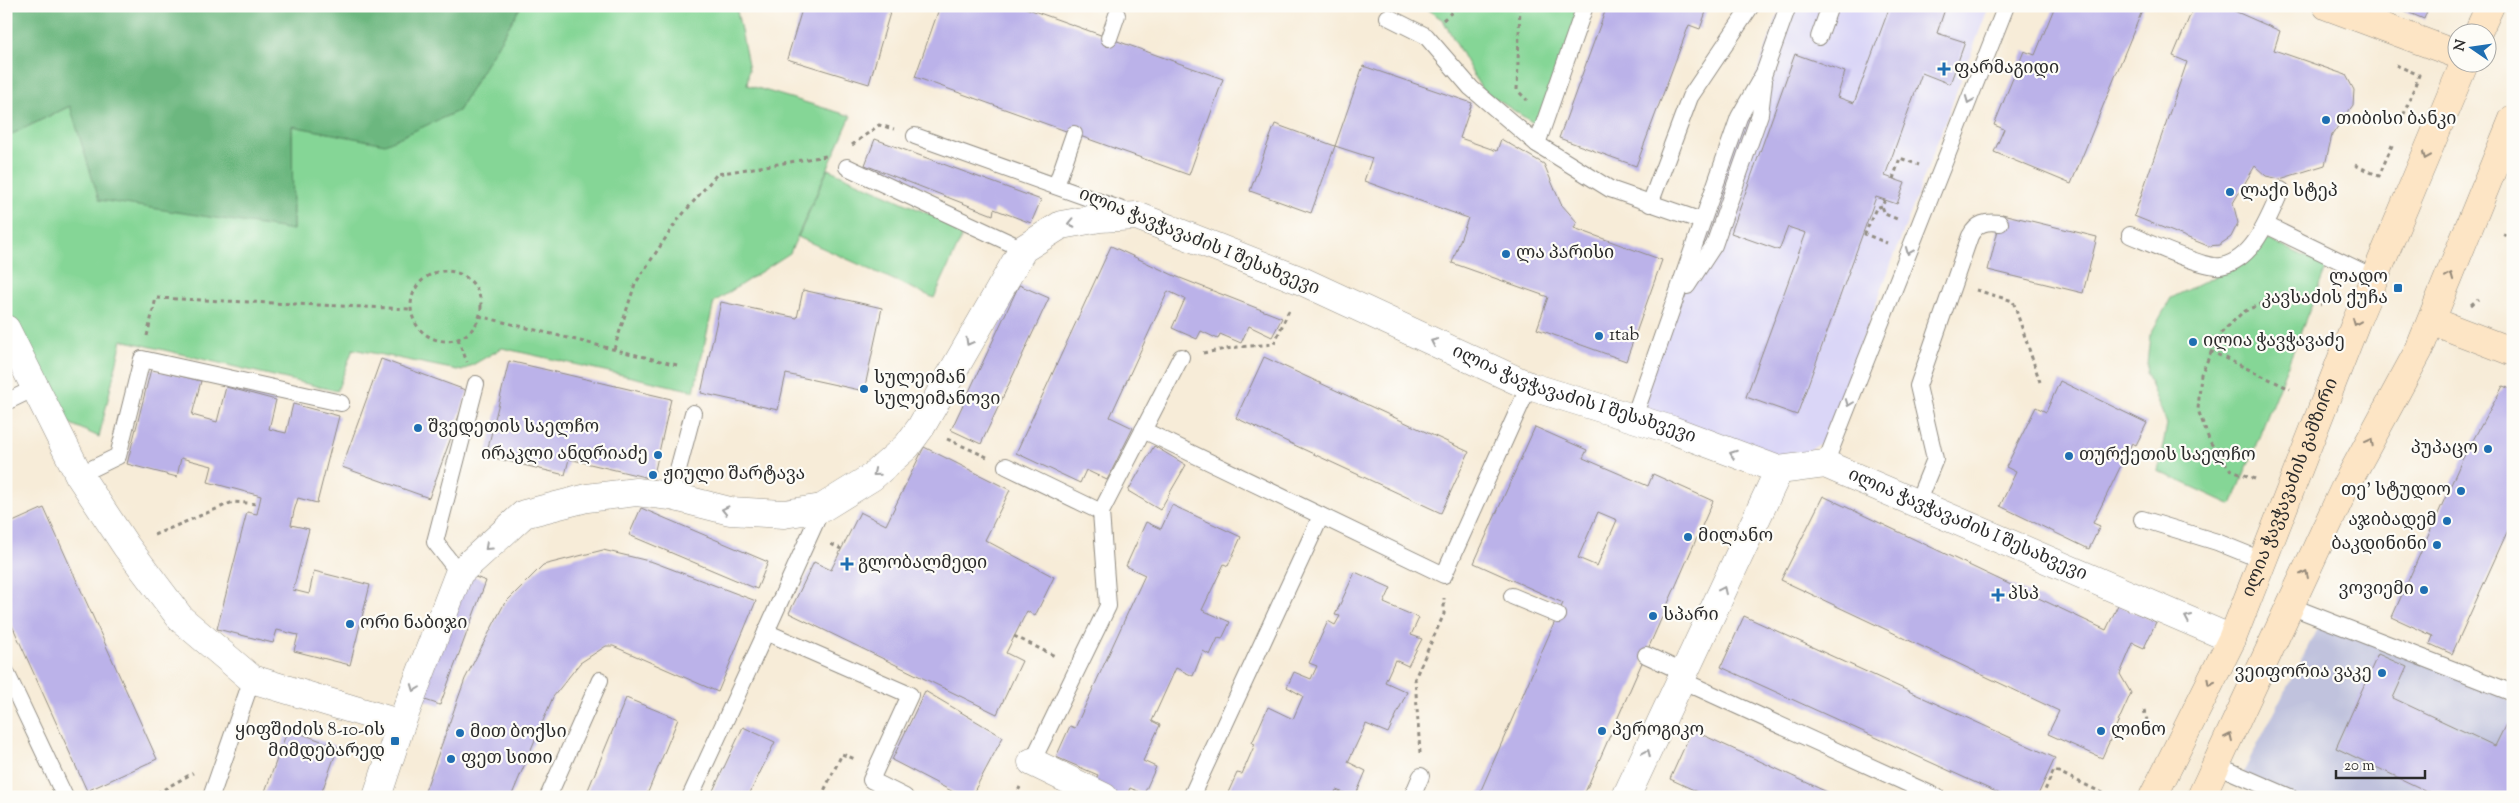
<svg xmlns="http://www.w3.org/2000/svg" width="2519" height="803" viewBox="0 0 2519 803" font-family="'Sorts Mill Goudy','Noto Serif Georgian',serif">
<rect width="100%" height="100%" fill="#fdfcf7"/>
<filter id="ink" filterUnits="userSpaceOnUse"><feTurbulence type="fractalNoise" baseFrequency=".02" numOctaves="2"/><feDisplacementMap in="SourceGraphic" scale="10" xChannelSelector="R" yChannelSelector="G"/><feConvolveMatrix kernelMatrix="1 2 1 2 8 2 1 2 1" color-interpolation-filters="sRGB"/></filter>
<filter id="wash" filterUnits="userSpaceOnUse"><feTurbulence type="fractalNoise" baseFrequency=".0096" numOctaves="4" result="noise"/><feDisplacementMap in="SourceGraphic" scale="20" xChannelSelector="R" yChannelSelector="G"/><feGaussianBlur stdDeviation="1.12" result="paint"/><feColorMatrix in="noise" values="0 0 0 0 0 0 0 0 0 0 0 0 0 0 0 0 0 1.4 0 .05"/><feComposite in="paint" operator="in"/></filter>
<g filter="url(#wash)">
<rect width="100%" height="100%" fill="#f7ecd8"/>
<path fill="#dad6f7" d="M1781,6H1989L1824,441L1779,470L1634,417Z"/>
<path fill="#c0c2dd" d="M2323,617L2513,701V797H2289L2241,777Z"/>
<g fill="#85d696" stroke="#588060">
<path d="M521,6H736L749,69L747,85L851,116L790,253L714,302L694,391L502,348L462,371L353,349L337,391L122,340L99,437L47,413L6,328V137L70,106L293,230L292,126L385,143L458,111Z"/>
<path d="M1422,6H1582L1538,126L1482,90L1443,20Z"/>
<path d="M828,169L965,230L934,298L798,237Z"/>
<path d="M2266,239L2327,266L2232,505L2158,471L2167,424L2146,374L2150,335L2171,298L2237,266Z"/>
</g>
<path fill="#6cb77f" stroke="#4c7155" d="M6,6H521L458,111L385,144L292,126L293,230L99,200L70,106L6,137V29L9,25Z"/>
<g id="blocks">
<g fill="#bbb2e9" fill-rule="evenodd">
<path d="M803,6H892L869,84L787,59Z"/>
<path d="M940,6H1020L1223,79L1189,175L915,77Z"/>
<path d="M1607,6H1708L1700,29L1689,25L1636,166L1559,138Z"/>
<path d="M1890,6H1946L1937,33L1965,42L1950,84L1922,73L1885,176L1905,183L1897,204L1876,197L1797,415L1746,397L1806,233L1788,227L1779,250L1731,233L1795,54L1845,72L1837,97L1854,103Z"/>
<path d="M2055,6H2144L2071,184L1994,152L2004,129L1994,125L2024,51L2035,55Z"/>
<path d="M2194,6H2223L2280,31L2274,50L2346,75L2354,90L2353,105L2332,135L2325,165L2280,179L2266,176L2255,166L2233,203L2238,223L2231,237L2219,245L2208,246L2134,216L2187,62L2173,56Z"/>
<path d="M2393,6H2429L2424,19Z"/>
<path d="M1363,66L1472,103L1460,138L1497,151L1501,139L1544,164L1561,204L1577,222L1574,228L1662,260L1626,361L1537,329L1548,297L1452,263L1468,218L1364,181L1372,158L1335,146L1311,213L1250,191L1275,124L1335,146Z"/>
<path d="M875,139L1041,200L1031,223L994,209L993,215L865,165Z"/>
<path d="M2002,214L2097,237L2083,293L1988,270Z"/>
<path d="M1111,246L1175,276L1282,318L1272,337L1249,326L1241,343L1220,334L1218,339L1201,331L1197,339L1172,328L1185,299L1168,291L1110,417L1133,428L1107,480L1086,470L1080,483L1016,453Z"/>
<path d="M1019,285L1049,298L981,444L951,430Z"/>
<path d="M803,290L882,308L864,391L786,374L778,410L701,393L721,302L797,318Z"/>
<path d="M1264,357L1469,452L1441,513L1236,418Z"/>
<path d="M381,359L468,391L429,498L342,467Z"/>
<path d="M509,361L671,399L653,479L569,459L565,475L486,456Z"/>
<path d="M151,369L201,381L192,415L217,422L226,387L276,400L269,429L286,433L293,404L339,416L317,503L298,498L294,511L291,525L309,529L293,590L309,594L314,571L370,585L350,665L294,651L298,635L277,630L273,643L217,629L247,512L257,514L261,496L208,482L212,466L181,458L177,477L127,464Z"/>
<path d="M2060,381L2147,423L2136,445L2132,443L2093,523L2100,526L2089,549L2000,506L2016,472L2006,467L2036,407L2046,412Z"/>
<path d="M2503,386L2513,390V519L2452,654L2430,644L2433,636L2392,617L2462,460Z"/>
<path d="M1535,427L1587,450L1583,458L1648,486L1653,474L1713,501L1583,797H1478L1563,603L1474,563ZM1598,512L1617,520L1597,566L1578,558Z"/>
<path d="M1154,446L1186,465L1160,510L1128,491Z"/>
<path d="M924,447L1010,490L985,540L1054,577L1035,616L1027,611L1006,653L1022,661L997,714L789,613L814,562L831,570L860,512L886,525Z"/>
<path d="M1823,496L2106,630L2118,605L2156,622L2144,648L2133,643L2120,674L2131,693L2102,758L2048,734L2059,711L1781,580Z"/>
<path d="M1172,505L1241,537L1228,566L1224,564L1202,610L1230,622L1222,639L1218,638L1210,655L1203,651L1193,676L1176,668L1152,721L1160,725L1143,761L1156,767L1144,794L1130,788L1126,797H1112L1092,787L1098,775L1056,757L1070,726L1075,728L1145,575L1126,566L1146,522L1161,529Z"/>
<path d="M44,508L157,759L87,791L6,612V525Z"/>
<path d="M641,508L768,562L757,589L629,535Z"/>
<path d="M603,550L653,562L756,601L718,692L613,646H606L580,663L553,697L511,797H423L465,679L504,604L543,565Z"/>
<path d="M1355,572L1391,588L1384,603L1419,618L1411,635L1422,639L1408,666L1395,660L1385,682L1407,692L1388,733L1366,724L1348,762L1366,771L1355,797L1336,790L1333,797H1226L1237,773L1242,774L1255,744L1252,743L1268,707L1293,719L1303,696L1287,687L1294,672L1311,679L1317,666L1309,663L1328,621L1335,625L1340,616L1335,615Z"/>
<path d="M465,573L486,581L440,705L419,698Z"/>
<path d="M1744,616L2055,758L2037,797H2007L1721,667Z"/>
<path d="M2378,654L2407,667L2393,698L2495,746L2506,724L2513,727V797H2439L2336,748Z"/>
<path d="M925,691L1003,737L971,797H963L892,760Z"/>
<path d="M626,698L678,719L646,797H585Z"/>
<path d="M743,727L775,742L748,797H710Z"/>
<path d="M288,729L338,747L320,797H263Z"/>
<path d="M1692,730L1838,797H1709L1670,779Z"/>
</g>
</g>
</g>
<g filter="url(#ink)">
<use href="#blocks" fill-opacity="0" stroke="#918c82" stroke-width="1"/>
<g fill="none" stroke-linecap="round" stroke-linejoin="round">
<defs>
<g id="lane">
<path d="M1388,17L1426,36L1471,88L1537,144L1610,189L1702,221"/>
<path d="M1819,37L1830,6"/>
<path d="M1109,38L1117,15"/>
<path d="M915,136L1125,211"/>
<path d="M1537,144L1585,6"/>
<path d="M847,167L1023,249"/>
<path d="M1056,186L1074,134"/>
<path d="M1650,204L1690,97L1751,6"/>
<path d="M2266,225L2375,278"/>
<path d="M2130,235C2147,242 2205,269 2221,266C2254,260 2269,217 2281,190"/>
<path d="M1687,286L1714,245L1760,114L1764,81"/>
<path d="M6,402L35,388"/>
<path d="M1634,417L1739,117L1764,73L1788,6"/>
<path d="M1143,430L1444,575L1529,386"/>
<path d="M1825,464L2006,6"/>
<path d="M1006,466L1101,512"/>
<path d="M79,475L118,456L142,359L341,403"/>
<path d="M671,496L693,413"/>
<path d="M1917,503L1935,459L1918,386L1970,236C1977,223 1986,221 2000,223"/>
<path d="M822,508L766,632L910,695L871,780L905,797"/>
<path d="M2142,519L2217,542L2264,561"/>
<path d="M459,573L435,542L476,384"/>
<path d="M1512,596L1558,615"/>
<path d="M2290,606L2513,693"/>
<path d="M1646,655L1685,673"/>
<path d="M6,672L65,797"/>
<path d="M1681,680L1937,797"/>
<path d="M1032,762L1108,606L1101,512L1181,357"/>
<path d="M2216,765L2290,797"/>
<path d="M211,797L252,679"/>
<path d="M548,797L600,680"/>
<path d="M690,797L766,632"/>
<path d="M1191,797L1321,516"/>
<path d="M1412,797L1421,776"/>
</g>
<g id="street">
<path d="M6,329L79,475L126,546L181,619L252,679L401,724"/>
<path d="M1032,762L1104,797"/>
<path id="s1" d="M377,797L401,724L459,573L524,514L587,498L636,492L671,496L730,511L784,514L822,508L872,477L907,446L921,427L1023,249L1061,225L1100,218L1137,216L1302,281L1529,386L1672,430L1779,470L1825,464L2232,639"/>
<path d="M1626,797L1779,470"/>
</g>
<g id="secondary">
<path d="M2327,6L2456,54"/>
<path d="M2478,32L2490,6"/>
<path d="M2432,321L2513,352"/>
<path id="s2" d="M2153,797L2232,639L2356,322L2465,62"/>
<path d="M2201,797L2346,485L2419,350L2513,119"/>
</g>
</defs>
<use href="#lane" stroke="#918c82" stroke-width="18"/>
<use href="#street" stroke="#918c82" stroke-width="29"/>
<use href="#secondary" stroke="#918c82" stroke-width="29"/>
<g stroke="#918c82" stroke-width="3" stroke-dasharray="4 4" stroke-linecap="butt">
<path d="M1520,6L1517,90L1527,100"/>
<path d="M1443,20L1459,6"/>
<path d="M2396,65L2419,75L2404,114"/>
<path d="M852,145L879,125L894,129"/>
<path d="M2355,165L2379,176L2393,143"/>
<path d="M1893,179L1900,158L1919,165"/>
<path d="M1885,200L1882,206L1885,214L1897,219"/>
<path d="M1882,206L1876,208L1865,234L1887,243"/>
<path d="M2503,234L2513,238"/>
<circle cx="446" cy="306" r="35"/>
<path d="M1976,290L2013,301L2040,382"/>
<path d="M2471,305L2478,299"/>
<path d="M479,316L677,365"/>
<path d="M147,336L156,298L411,309"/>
<path d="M458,339L467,362"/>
<path d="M614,349L635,284L677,221L717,174L826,156"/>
<path d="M2210,351L2290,389"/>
<path d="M1203,353L1238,347L1274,344L1290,308"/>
<path d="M947,439L987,457"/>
<path d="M2255,479L2230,469L2210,442L2198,410L2201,374L2220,334L2243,312L2269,300L2304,299L2322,305"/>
<path d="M154,535L233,502L259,504"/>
<path d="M831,544L841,549"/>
<path d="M1014,636L1057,657"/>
<path d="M2144,710L2151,734"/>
<path d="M1420,753L1415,678L1444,614V598"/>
<path d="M150,797L193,773"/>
<path d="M821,797L842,754L855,759"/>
<path d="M1015,797L1020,787"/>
<path d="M2042,797L2054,770L2105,794"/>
</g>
<use href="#lane" stroke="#fff" stroke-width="16"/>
<use href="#street" stroke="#fff" stroke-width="28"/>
<use href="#secondary" stroke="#fde5c5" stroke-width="28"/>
</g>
<defs><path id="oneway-chevron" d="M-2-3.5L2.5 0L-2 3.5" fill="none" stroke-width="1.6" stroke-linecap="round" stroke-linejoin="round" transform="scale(1.25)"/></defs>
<g stroke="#a0a0a0">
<use href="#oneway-chevron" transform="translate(1969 100) rotate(112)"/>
<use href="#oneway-chevron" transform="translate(1071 223) rotate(168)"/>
<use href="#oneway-chevron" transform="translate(1909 251) rotate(112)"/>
<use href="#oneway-chevron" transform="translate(969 342) rotate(119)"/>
<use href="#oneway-chevron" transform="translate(1434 342) rotate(-155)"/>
<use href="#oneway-chevron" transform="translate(1849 403) rotate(111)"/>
<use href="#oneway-chevron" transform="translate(1733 454) rotate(-160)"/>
<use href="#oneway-chevron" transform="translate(876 473) rotate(140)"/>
<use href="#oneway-chevron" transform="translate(725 510) rotate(-167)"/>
<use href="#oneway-chevron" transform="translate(488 547) rotate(138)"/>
<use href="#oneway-chevron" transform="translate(1723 590) rotate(-65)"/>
<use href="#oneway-chevron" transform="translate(2188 618) rotate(-156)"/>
<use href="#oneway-chevron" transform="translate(415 688) rotate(111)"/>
<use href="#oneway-chevron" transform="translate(1647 753) rotate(-65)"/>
</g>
<g stroke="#948878">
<use href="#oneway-chevron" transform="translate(2426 156) rotate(113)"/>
<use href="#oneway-chevron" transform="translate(2450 276) rotate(-68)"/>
<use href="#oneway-chevron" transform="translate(2356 322) rotate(112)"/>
<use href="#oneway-chevron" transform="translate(2370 442) rotate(-62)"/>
<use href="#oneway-chevron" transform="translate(2305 574) rotate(-65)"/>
<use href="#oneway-chevron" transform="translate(2210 682) rotate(117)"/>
<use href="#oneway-chevron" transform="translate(2229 737) rotate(-65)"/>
</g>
</g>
<g fill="#1f6fb2" stroke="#fdfcf7" stroke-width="2">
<path d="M1941.5 61.5h5v5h5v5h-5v5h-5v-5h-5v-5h5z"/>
<circle cx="2326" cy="120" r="5"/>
<circle cx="2230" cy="192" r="5"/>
<circle cx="1506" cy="254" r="5"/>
<rect x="2393" y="283" width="10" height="10" rx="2.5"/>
<circle cx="1599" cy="336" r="5"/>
<circle cx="2193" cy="342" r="5"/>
<circle cx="864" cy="389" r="5"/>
<circle cx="418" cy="428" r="5"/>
<circle cx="2488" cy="449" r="5"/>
<circle cx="658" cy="455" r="5"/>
<circle cx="2069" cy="456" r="5"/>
<circle cx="653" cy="475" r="5"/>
<circle cx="2461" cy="491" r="5"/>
<circle cx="2447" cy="521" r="5"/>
<circle cx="1688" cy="537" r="5"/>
<circle cx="2437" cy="545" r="5"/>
<path d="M844.5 556.5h5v5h5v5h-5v5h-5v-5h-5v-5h5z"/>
<circle cx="2424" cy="590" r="5"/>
<path d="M1995.5 587.5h5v5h5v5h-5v5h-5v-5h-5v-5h5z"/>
<circle cx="1653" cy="616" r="5"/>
<circle cx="350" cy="624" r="5"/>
<circle cx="2382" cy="673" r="5"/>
<circle cx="1602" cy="731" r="5"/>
<circle cx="2101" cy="731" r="5"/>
<circle cx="460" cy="733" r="5"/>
<rect x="390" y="736" width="10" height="10" rx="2.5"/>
<circle cx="451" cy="759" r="5"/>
</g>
<g text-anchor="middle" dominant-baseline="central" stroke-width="4.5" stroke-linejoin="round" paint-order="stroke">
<g font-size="18" fill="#2b2b2b" stroke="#fdfcf7" text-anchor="start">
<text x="1954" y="69">ფარმაგიდი</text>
<text x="2336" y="120">თიბისი ბანკი</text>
<text x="2240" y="192">ლაქი სტეპ</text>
<text x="1516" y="254">ლა პარისი</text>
<text x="2388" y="278" text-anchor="end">ლადო<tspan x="2388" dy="21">კავსაძის ქუჩა</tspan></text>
<text x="1609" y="336">1tab</text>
<text x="2203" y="342">ილია ჭავჭავაძე</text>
<text x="874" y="379">სულეიმან<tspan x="874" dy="21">სულეიმანოვი</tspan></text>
<text x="428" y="428">შვედეთის საელჩო</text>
<text x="2478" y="449" text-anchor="end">პუპაცო</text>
<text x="648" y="455" text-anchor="end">ირაკლი ანდრიაძე</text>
<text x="2079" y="456">თურქეთის საელჩო</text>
<text x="663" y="475">ჟიული შარტავა</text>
<text x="2451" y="491" text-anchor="end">თე' სტუდიო</text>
<text x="2437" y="521" text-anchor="end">აჯიბადემ</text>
<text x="1698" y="537">მილანო</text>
<text x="2427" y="545" text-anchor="end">ბაკდინინი</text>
<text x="858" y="564">გლობალმედი</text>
<text x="2414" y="590" text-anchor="end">ვოვიემი</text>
<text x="2008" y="595">პსპ</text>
<text x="1663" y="616">სპარი</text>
<text x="360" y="624">ორი ნაბიჯი</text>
<text x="2372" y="673" text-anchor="end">ვეიფორია ვაკე</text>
<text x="385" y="731" text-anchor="end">ყიფშიძის 8-10-ის<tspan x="385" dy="21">მიმდებარედ</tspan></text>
<text x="1612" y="731">პეროგიკო</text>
<text x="2111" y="731">ლინო</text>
<text x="470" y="733">მით ბოქსი</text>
<text x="461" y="759">ფეთ სითი</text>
</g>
<g font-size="18" fill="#2b2b2b" stroke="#fdfcf7">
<text transform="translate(1199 242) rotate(22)">ილია ჭავჭავაძის I შესახვევი</text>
<text stroke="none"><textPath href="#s1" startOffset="1558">ილია ჭავჭავაძის I შესახვევი</textPath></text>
<text stroke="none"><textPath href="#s2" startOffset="339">ილია ჭავჭავაძის გამზირი</textPath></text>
<text stroke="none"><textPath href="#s1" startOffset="1978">ილია ჭავჭავაძის I შესახვევი</textPath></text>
</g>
</g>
<rect width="2519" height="803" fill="none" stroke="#fdfcf7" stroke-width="25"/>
<g transform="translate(2472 48) rotate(283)"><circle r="24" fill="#fdfcf7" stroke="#a9a8a5"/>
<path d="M0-4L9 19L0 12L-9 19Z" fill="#1f6fb2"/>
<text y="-8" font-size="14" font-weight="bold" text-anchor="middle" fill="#2b2b2b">N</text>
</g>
<path d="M2336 770v8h89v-8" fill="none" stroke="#2b2b2b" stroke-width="2.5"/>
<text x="2344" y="770" font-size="15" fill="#2b2b2b" stroke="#fdfcf7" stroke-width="4" paint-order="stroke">20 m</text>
</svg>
